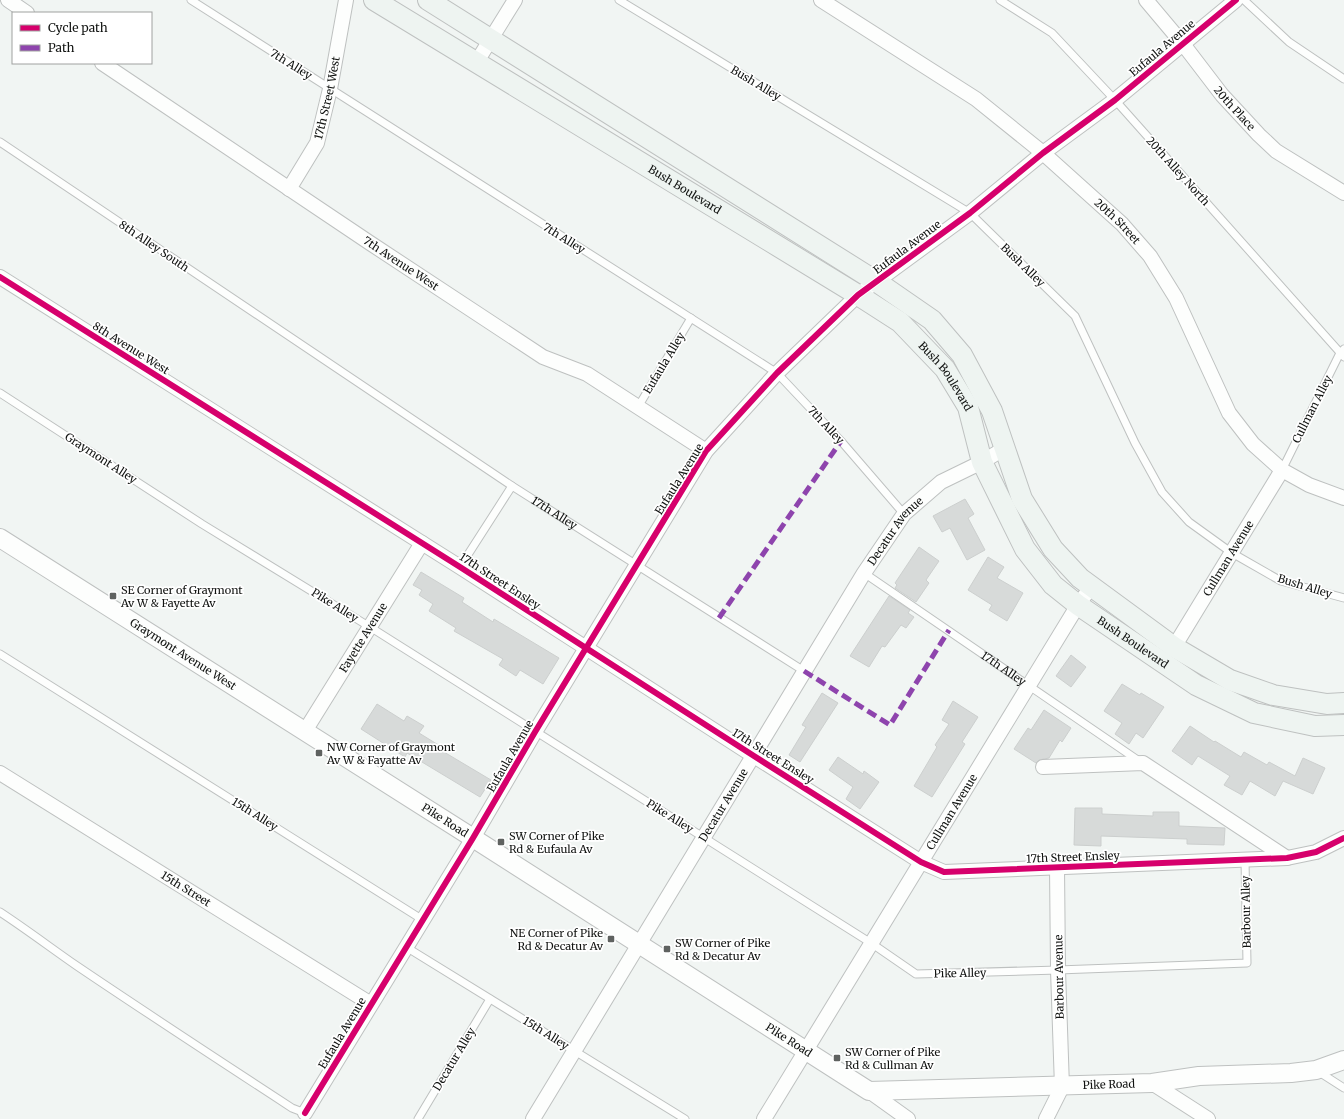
<svg xmlns="http://www.w3.org/2000/svg" width="1344" height="1119" viewBox="0 0 1344 1119" font-family="Merriweather,serif">
<rect width="100%" height="100%" fill="#f1f5f3"/>
<g fill="#d7dad9" stroke="#cccfce">
<path d="M965,499L974,514L968,518L985,550L967,560L950,528L942,532L933,516Z"/>
<path d="M919,547L939,561L926,580L929,583L916,602L895,588L897,585L895,583Z"/>
<path d="M988,557L1004,567L997,578L1023,593L1007,621L989,610L992,605L968,590Z"/>
<path d="M421,572L464,598L462,602L493,622L494,619L559,658L543,684L520,670L516,676L499,665L503,659L454,631L456,628L429,611L433,604L419,595L422,590L413,585Z"/>
<path d="M889,596L910,610L908,613L914,617L906,628L901,625L885,647L882,646L869,667L850,656Z"/>
<path d="M1071,655L1086,667L1071,687L1056,676Z"/>
<path d="M1122,684L1140,695L1141,693L1164,707L1143,738L1136,733L1129,744L1115,734L1122,723L1104,711Z"/>
<path d="M822,693L838,703L800,762L789,755L806,727L802,725Z"/>
<path d="M953,701L978,717L962,742L965,744L932,797L914,786L937,747L935,745L949,724L942,720Z"/>
<path d="M377,704L404,721L407,716L424,726L419,733L445,749L444,752L491,780L480,797L407,753L405,757L361,729Z"/>
<path d="M1044,710L1071,728L1062,742L1060,740L1049,758L1039,760L1036,763L1014,749L1028,728L1031,730Z"/>
<path d="M1190,726L1214,742L1215,741L1241,757L1244,752L1267,765L1269,762L1295,776L1303,758L1325,768L1313,794L1283,781L1275,796L1250,781L1242,795L1224,785L1230,776L1198,756L1192,765L1172,751Z"/>
<path d="M838,757L863,774L864,771L879,782L860,809L846,799L853,787L829,770Z"/>
<path d="M1075,808H1102V814L1153,816V812H1179V826L1225,828L1224,845L1187,844V839L1101,836V846L1074,845Z"/>
</g>
<g fill="none" stroke-linecap="round" stroke-linejoin="round">
<defs>
<g id="service">
<path d="M191,0L777,373L841,441L904,514"/>
<path d="M619,0L970,213L1075,316L1135,443L1162,492L1189,522L1232,553L1281,581L1344,598"/>
<path d="M1000,0L1052,33L1115,100L1344,357"/>
<path d="M1244,0L1289,42L1344,79"/>
<path id="s1" d="M0,142L512,486L804,671"/>
<path d="M0,393L202,524L370,627L871,943L916,974L1058,970L1247,963L1245,860"/>
<path d="M638,407L691,318"/>
<path d="M1282,470L1340,353L1344,349"/>
<path d="M460,567L512,486"/>
<path id="s2" d="M864,573L1139,761"/>
<path d="M0,654L423,920"/>
<path d="M0,912C26,929 51,948 77,966C148,1014 220,1061 292,1108L305,1113"/>
<path d="M406,947L685,1119"/>
<path d="M1319,1072L1344,1088"/>
<path d="M418,1119L490,999"/>
</g>
<g id="minor">
<path d="M8,0L27,13"/>
<path id="s3" d="M821,0L976,99L1043,153L1122,224L1150,256L1176,298L1229,413L1253,444L1282,470L1309,485L1344,498"/>
<path id="s4" d="M1146,0L1183,44L1222,95L1259,135L1276,151L1344,193"/>
<path id="s5" d="M102,63L370,243L543,357L587,374L706,451"/>
<path d="M476,63L515,0"/>
<path id="s6" d="M289,189L317,143L330,89L346,0"/>
<path d="M0,277L460,567L754,756L921,862L944,872L1287,858L1316,852L1344,838"/>
<path id="s7" d="M1174,647L1282,470"/>
<path id="s8" d="M305,731L422,543"/>
<path d="M1043,767L1143,763L1287,858"/>
<path id="s9" d="M0,773L371,1004"/>
<path d="M1152,1083L1208,1119"/>
<path d="M869,1091L908,1119"/>
<path d="M305,1113L473,838L535,732L706,451L777,373L858,295L970,213L1043,153L1115,100L1236,0"/>
<path id="s10" d="M533,1119L864,573L904,514L941,482L982,462L1005,448"/>
<path id="s11" d="M764,1119L1078,605L1091,587"/>
<path d="M1046,1119L1062,1087L1058,970L1057,867"/>
</g>
<g id="tertiary">
<path id="s12" d="M0,538L473,838L869,1091L1152,1083L1199,1076L1291,1073L1316,1070L1344,1060"/>
</g>
<g id="secondary">
<path id="s13" d="M374,0L858,295L900,322L945,369L968,407L982,462L1025,549L1053,585L1078,605L1196,685L1254,713L1315,726L1344,725"/>
<path d="M428,0L877,282L932,320L962,355L992,411L1022,499L1053,549L1080,578L1174,647L1230,680L1273,695L1327,704L1344,703"/>
</g>
</defs>
<use href="#service" stroke="#bec1c0" stroke-width="9"/>
<use href="#minor" stroke="#bec1c0" stroke-width="16"/>
<use href="#tertiary" stroke="#bec1c0" stroke-width="20"/>
<use href="#secondary" stroke="#bec1c0" stroke-width="22"/>
<use href="#service" stroke="#fdfefd" stroke-width="7"/>
<use href="#minor" stroke="#fdfefd" stroke-width="14"/>
<use href="#tertiary" stroke="#fdfefd" stroke-width="18"/>
<use href="#secondary" stroke="#eef4f1" stroke-width="20"/>
<g stroke="#8e44ad" stroke-width="5" stroke-dasharray="10 5" stroke-linecap="butt">
<path d="M719,618L841,441"/>
<path d="M804,671L890,725L949,630"/>
</g>
<defs>
<g id="cycleway">
<path d="M0,277L460,567L754,756L921,862L944,872L1287,858L1316,852L1344,838"/>
<path d="M305,1113L473,838L535,732L706,451L777,373L858,295L970,213L1043,153L1115,100L1236,0"/>
</g>
</defs>
<use href="#cycleway" stroke="#fff" stroke-width="8"/>
<use href="#cycleway" stroke="#d6006c" stroke-width="6"/>
</g>
<g fill="#5f6260" stroke="#fff" stroke-width="1.5">
<rect x="109" y="592" width="8" height="8" rx="2"/>
<rect x="315" y="749" width="8" height="8" rx="2"/>
<rect x="497" y="838" width="8" height="8" rx="2"/>
<rect x="607" y="935" width="8" height="8" rx="2"/>
<rect x="663" y="945" width="8" height="8" rx="2"/>
<rect x="833" y="1054" width="8" height="8" rx="2"/>
</g>
<g text-anchor="middle" dominant-baseline="central" stroke-width="3.5" stroke-linejoin="round" paint-order="stroke">
<g font-size="11" fill="#111311" stroke="#fff">
<text transform="translate(1162 48) rotate(-40)">Eufaula Avenue</text>
<text transform="translate(291 64) rotate(32)">7th Alley</text>
<text transform="translate(756 83) rotate(31)">Bush Alley</text>
<text stroke="none"><textPath href="#s6" startOffset="100">17th Street West</textPath></text>
<text stroke="none"><textPath href="#s4" startOffset="140">20th Place</textPath></text>
<text transform="translate(1178 171) rotate(48)">20th Alley North</text>
<text stroke="none"><textPath href="#s13" startOffset="364">Bush Boulevard</textPath></text>
<text stroke="none"><textPath href="#s3" startOffset="371">20th Street</textPath></text>
<text transform="translate(564 238) rotate(32)">7th Alley</text>
<text transform="translate(154 246) rotate(34)">8th Alley South</text>
<text transform="translate(907 247) rotate(-37)">Eufaula Avenue</text>
<text stroke="none"><textPath href="#s5" startOffset="360">7th Avenue West</textPath></text>
<text transform="translate(1023 265) rotate(44)">Bush Alley</text>
<text transform="translate(131 348) rotate(32)">8th Avenue West</text>
<text transform="translate(664 363) rotate(-59)">Eufaula Alley</text>
<text stroke="none"><textPath href="#s13" startOffset="688">Bush Boulevard</textPath></text>
<text transform="translate(1312 409) rotate(-63)">Cullman Alley</text>
<text transform="translate(826 425) rotate(47)">7th Alley</text>
<text transform="translate(101 458) rotate(33)">Graymont Alley</text>
<text transform="translate(679 479) rotate(-58)">Eufaula Avenue</text>
<text stroke="none"><textPath href="#s1" startOffset="667">17th Alley</textPath></text>
<text stroke="none"><textPath href="#s10" startOffset="691">Decatur Avenue</textPath></text>
<text stroke="none"><textPath href="#s7" startOffset="104">Cullman Avenue</textPath></text>
<text transform="translate(500 581) rotate(33)">17th Street Ensley</text>
<text transform="translate(1305 586) rotate(17)">Bush Alley</text>
<text transform="translate(335 605) rotate(32)">Pike Alley</text>
<text stroke="none"><textPath href="#s8" startOffset="110">Fayette Avenue</textPath></text>
<text stroke="none"><textPath href="#s13" startOffset="1024">Bush Boulevard</textPath></text>
<text stroke="none"><textPath href="#s12" startOffset="217">Graymont Avenue West</textPath></text>
<text stroke="none"><textPath href="#s2" startOffset="169">17th Alley</textPath></text>
<text transform="translate(510 756) rotate(-60)">Eufaula Avenue</text>
<text transform="translate(773 756) rotate(32)">17th Street Ensley</text>
<text stroke="none"><textPath href="#s10" startOffset="367">Decatur Avenue</textPath></text>
<text stroke="none"><textPath href="#s11" startOffset="360">Cullman Avenue</textPath></text>
<text transform="translate(255 814) rotate(32)">15th Alley</text>
<text transform="translate(670 816) rotate(32)">Pike Alley</text>
<text stroke="none"><textPath href="#s12" startOffset="527">Pike Road</textPath></text>
<text transform="translate(1073 857) rotate(-2)">17th Street Ensley</text>
<text stroke="none"><textPath href="#s9" startOffset="219">15th Street</textPath></text>
<text transform="translate(1246 912) rotate(-91)">Barbour Alley</text>
<text transform="translate(960 973) rotate(-1)">Pike Alley</text>
<text transform="translate(1059 977) rotate(-91)">Barbour Avenue</text>
<text transform="translate(342 1033) rotate(-59)">Eufaula Avenue</text>
<text transform="translate(546 1033) rotate(32)">15th Alley</text>
<text stroke="none"><textPath href="#s12" startOffset="935">Pike Road</textPath></text>
<text transform="translate(454 1059) rotate(-59)">Decatur Alley</text>
<text stroke="none"><textPath href="#s12" startOffset="1270">Pike Road</textPath></text>
</g>
<g font-size="11" fill="#111311" stroke="#fff" text-anchor="start">
<text x="121" y="590">SE Corner of Graymont<tspan x="121" dy="13">Av W &amp; Fayette Av</tspan></text>
<text x="327" y="747">NW Corner of Graymont<tspan x="327" dy="13">Av W &amp; Fayatte Av</tspan></text>
<text x="509" y="836">SW Corner of Pike<tspan x="509" dy="13">Rd &amp; Eufaula Av</tspan></text>
<text x="603" y="933" text-anchor="end">NE Corner of Pike<tspan x="603" dy="13">Rd &amp; Decatur Av</tspan></text>
<text x="675" y="943">SW Corner of Pike<tspan x="675" dy="13">Rd &amp; Decatur Av</tspan></text>
<text x="845" y="1052">SW Corner of Pike<tspan x="845" dy="13">Rd &amp; Cullman Av</tspan></text>
</g>
</g>
<rect x="12" y="12" width="140" height="52" fill="#ffffff" stroke="#a0a1a0"/>
<rect x="20" y="25" width="20" height="6" fill="#d6006c" stroke="#a0a1a0"/>
<text x="48" y="32" font-size="12" fill="#111311">Cycle path</text>
<rect x="20" y="45" width="20" height="6" fill="#8e44ad" stroke="#a0a1a0"/>
<text x="48" y="52" font-size="12" fill="#111311">Path</text>
</svg>
